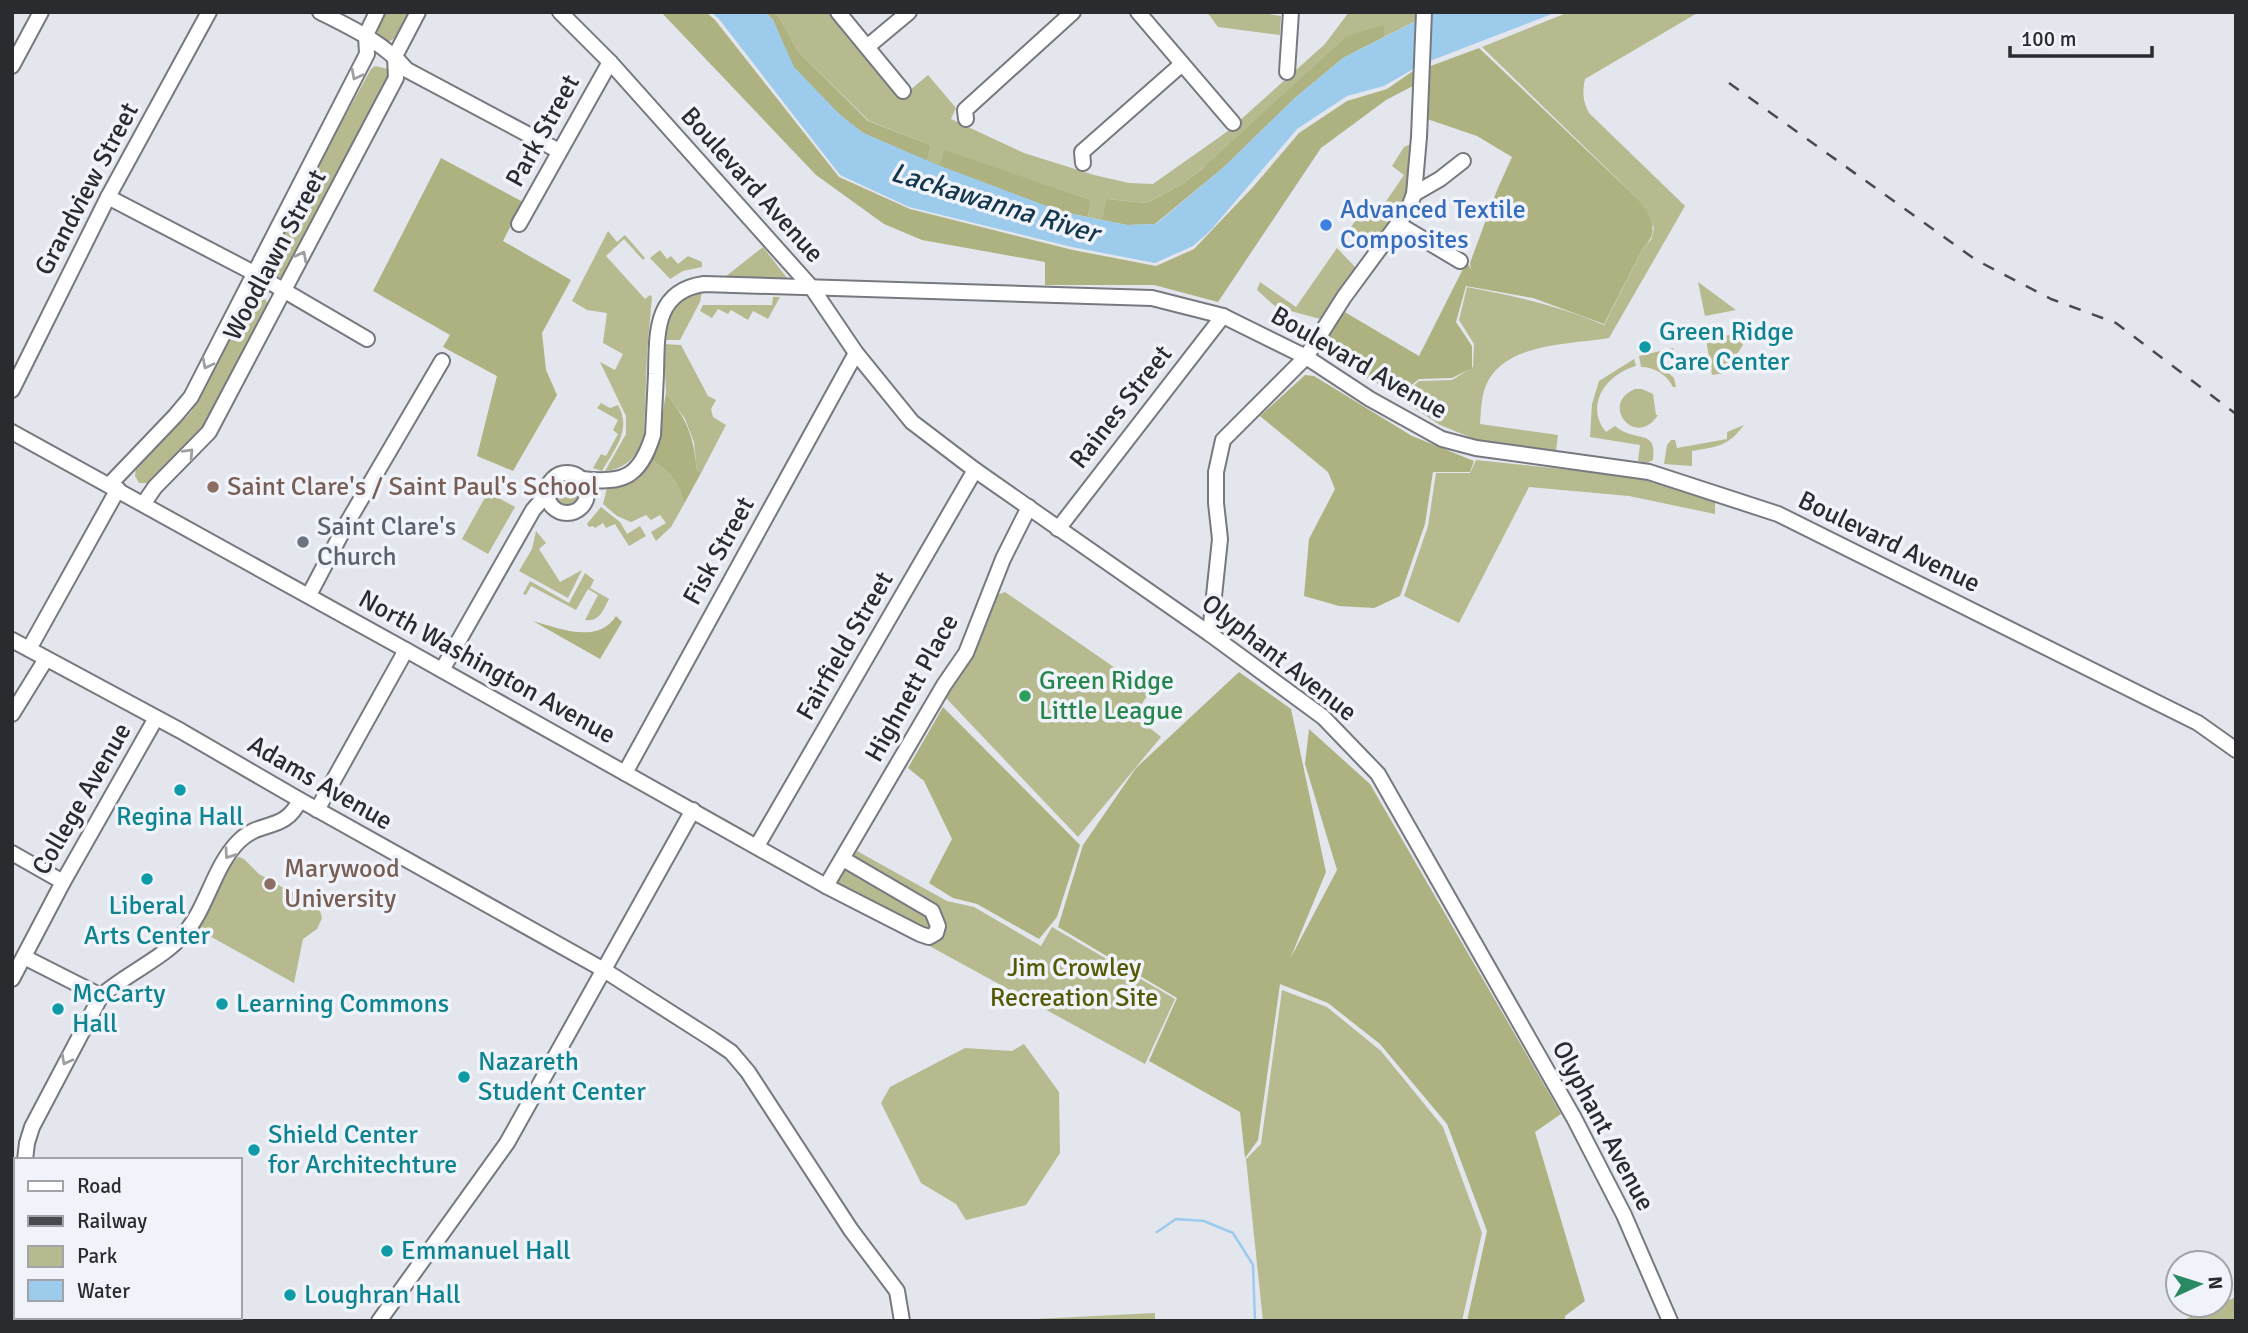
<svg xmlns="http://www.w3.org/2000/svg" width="2248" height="1333" viewBox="0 0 2248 1333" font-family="Signika,sans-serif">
<rect width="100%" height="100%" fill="#e3e6ed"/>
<g fill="#b6ba8e">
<path d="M383,12H410C404,25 400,41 384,42C373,33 379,24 383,12Z"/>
<path d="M776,12H829L902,97L928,75L956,108L951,119L1024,153L1094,175L1129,183L1153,184L1228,131L1325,44L1349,12H1418V20L1384,37V25L1184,183L1147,203L1108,199L1102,220L1088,217L1091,200L944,151L939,166L927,161L931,145L869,121L798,51Z"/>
<path d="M1207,12H1255L1281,16L1280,35L1218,27Z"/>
<path d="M1569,12H1699L1585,79C1582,92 1583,102 1589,113L1685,206L1609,338C1568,345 1499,342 1484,391C1481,401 1481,413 1480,424L1558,435L1556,451L1487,444L1440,425L1408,404L1405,393L1419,381L1452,380L1473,367L1474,344L1459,320L1467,287C1515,296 1559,306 1604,325L1643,248L1651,240L1654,228L1637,198L1482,47Z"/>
<path d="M375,66L388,69L392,74L284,277C268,278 267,267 272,254L305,188L371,69Z"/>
<path d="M1411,144L1408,194L1404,203L1374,247L1345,236L1366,205L1378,213L1404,175L1392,166L1404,147Z"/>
<path d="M608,231L617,242L625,235L645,258L643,260L624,239L606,256L645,299L650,295L652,297L647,352L644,436C638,455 627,469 605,471L626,434V416L600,362L615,370L623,354L603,343L607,313L587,310L572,301Z"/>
<path d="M763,247L787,278L725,277Z"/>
<path d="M1337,248L1357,269L1324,320L1276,307L1257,290L1260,282L1296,307Z"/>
<path d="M660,250L667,259L671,256L678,264L688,256L702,262V267L683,271L670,279L650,258Z"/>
<path d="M1698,282L1736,310L1705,316Z"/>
<path d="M702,291L700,302L680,340H664C666,315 677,299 702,291Z"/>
<path d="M253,297L265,299L269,305L228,387L202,430L149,483H139L135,476L136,467L191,412L249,300Z"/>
<path d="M773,297H780L768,319L753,311L748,320L731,310L728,314L718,309L712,318L700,311L703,305H772Z"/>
<path d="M1741,333L1743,345L1724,373L1712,375L1706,339Z"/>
<path d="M664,344L681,345L708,396L716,400L711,409L713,417L726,425L701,473L697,472L694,442L685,419L666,393Z"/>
<path d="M1673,348L1674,351L1663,354L1666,371L1674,378L1676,387H1673C1667,375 1655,367 1641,367L1639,356Z"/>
<path d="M1634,359L1636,366C1607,374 1584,404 1606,432L1615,426C1635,443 1658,428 1653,460L1647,463L1638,461L1640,445L1590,437L1592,404L1599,381Z"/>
<path d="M1635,389H1642L1653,394L1656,415H1658C1635,450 1599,403 1635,389Z"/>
<path d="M601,403L610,408L618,405C632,430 615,448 602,471L593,468L601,454L606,456L618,434L613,430L618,420L597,408Z"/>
<path d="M1744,425C1727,447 1719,446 1692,451V466L1664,464L1667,445L1671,440H1675L1677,448L1727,439V432Z"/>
<path d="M651,460C670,471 679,482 684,504L671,527L656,541L651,532L666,523L660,515L651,520L646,515L631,522L617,516L603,504L607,488L638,479Z"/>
<path d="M1476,460L1629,476L1715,499V514L1629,496L1529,487L1459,623L1404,596L1428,526L1436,473H1470Z"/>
<circle cx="567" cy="494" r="15"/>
<path d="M488,492L515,507L488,554L462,539Z"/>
<path d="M601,507L620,522L627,534L640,526L646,536L629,546L615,524L606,528L603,523L595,528L593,526L589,527L587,524Z"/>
<path d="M536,531L546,543L539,549L560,582L582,570L568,598L519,571L532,549Z"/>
<path d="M585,573L594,580L590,588L609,599C603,610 600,622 585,620L598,595L588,589L576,610L531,586L526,595L523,594L530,581L569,603Z"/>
<path d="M1005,592L1150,692L1134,715L1161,737L1078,837L946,698L972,657L997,595Z"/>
<path d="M857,851L947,901L974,907L1041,946L1052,927L1175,999L1145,1064L831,892Z"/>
<path d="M239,857L244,859L259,874L289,891L310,893L316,896L322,918L317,929L303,939L294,983L197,929C205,913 224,864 239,857Z"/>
<path d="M1282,990L1327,1007L1381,1051L1443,1127L1482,1233L1462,1321H1263L1246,1159L1261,1144Z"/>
<path d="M1024,1044L1059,1092L1060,1153L1026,1205L966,1220L956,1204L921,1183L881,1103L890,1087L965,1048L1012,1051Z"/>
<path d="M2236,1297V1321H2181Z"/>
<path d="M1155,1313V1321H996Z"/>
</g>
<g fill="#aeb281">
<path d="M661,12H706L715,20L839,177L910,209L1073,250L1156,266L1194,249L1253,187L1299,133L1347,101L1387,89L1416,69L1413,86L1386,100L1321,148L1218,302L1154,285H1045V262L922,240L884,224L816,175Z"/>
<path d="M765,12H776L798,51L868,121L931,145L927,161L863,133L840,115L793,67L773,20Z"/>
<path d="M1384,25V37L1343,58L1296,97L1224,167L1155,224L1127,225L1102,220L1107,199L1147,203L1184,183L1202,169L1347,36Z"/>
<path d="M1479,48L1637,198C1649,215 1662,230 1643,248L1604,324L1533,298L1466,286L1456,322L1472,346V368L1452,378L1419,379L1400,394L1368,379L1327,339L1343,311L1419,356L1466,263L1469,265L1471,270L1470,263L1497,190L1512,157L1477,136L1427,119L1428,67Z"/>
<path d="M944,150L1091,200L1088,217L1062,212L939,166Z"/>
<path d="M441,158L523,202L503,241L571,280L542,333L546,370L557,395L513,471L477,456L497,376L443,347L450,335L373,291Z"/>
<path d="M1305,375L1314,376L1412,436L1474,461L1470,472H1433L1425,524L1400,596L1374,608L1339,606L1304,596L1309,539L1335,489L1328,472L1260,416Z"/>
<path d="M666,393C688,422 693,434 697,471L701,473L684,504C679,482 670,471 651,460L659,436Z"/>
<path d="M616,616L622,622L600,659L533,621C558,628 598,645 616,616Z"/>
<path d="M1239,672L1291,709L1326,872L1290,959L1337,870L1305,764L1309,729L1370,784L1561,1114L1535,1132L1585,1301L1565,1316V1321H1467L1487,1231L1447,1124L1380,1044L1328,1003L1280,984L1258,1140L1245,1158L1240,1112L1149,1061L1177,998L1058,927L1083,845L1136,768Z"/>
<path d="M943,707L1080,845L1057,917L1039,939L977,904L953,898L929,883L952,839L924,781L908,768Z"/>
</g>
<path fill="#9ccbec" d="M711,12H765L773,20L794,67L840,115L863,133L938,165L1062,212L1127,225L1156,224L1224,167L1296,97L1343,58L1418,20L1436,12H1557L1422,64L1384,86L1347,96L1297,129L1210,231L1193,246L1155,263L1072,247L909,207L840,175L719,19Z"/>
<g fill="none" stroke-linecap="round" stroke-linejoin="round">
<path stroke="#9ccbec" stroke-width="2.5" d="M1157,1232L1176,1219L1204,1221L1233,1233L1253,1265L1255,1321"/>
<defs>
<g id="minor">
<path d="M320,12C352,28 384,43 407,70L559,151"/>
<path d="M560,12L610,62L812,288L856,353L912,422L975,470L1210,634L1323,717L1378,774L1574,1118L1624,1215L1670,1321"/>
<path d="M838,12L903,91"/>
<path d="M1138,12L1233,123"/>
<path d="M867,47L909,12"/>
<path d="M12,66L41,12"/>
<path d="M1287,72L1291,12"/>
<path d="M966,119L965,110L1073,12"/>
<path d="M1083,163L1082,152L1182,64"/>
<path d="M1414,194L1440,179L1463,161"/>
<path d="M108,197L254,273L367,339"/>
<path d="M519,224L610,62"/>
<path d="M1398,224L1460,261"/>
<path d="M12,390L108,197L209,12"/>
<path d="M12,432L406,650L826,886L920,934L929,937L936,933L938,926L932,911L843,859"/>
<circle cx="567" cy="493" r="20"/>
<path d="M582,479C624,484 640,477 653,435C654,415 655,395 656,374C657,334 654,291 704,284L1152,298L1223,316L1306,357L1370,399L1442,439L1476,448L1649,472L1778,514L2198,723L2236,750"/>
<path d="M110,484L175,416L191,397L367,54L366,35L377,12"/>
<path d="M144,503L155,487L209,432L396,78L395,56L418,12"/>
<path d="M1058,529L1223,316"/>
<path d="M309,595L347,523L442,361"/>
<path d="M1210,634L1220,539L1216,503V472L1223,440L1306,357L1344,297L1408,210L1414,194L1419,137L1424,12"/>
<path d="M12,640L181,731L300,800L604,970L712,1039L731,1052L748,1072L851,1230L897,1291L902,1321"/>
<path d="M29,649L118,489"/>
<path d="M442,670L533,510L547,494"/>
<path d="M12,714L46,659"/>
<path d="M625,773L856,353"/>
<path d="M317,810L406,650"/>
<path d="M757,846L975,470"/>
<path d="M12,853L63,882"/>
<path d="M826,886L944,685L966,653L1003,559L1029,507"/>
<path d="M24,957L101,996"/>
<path d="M12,979L63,882L156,718"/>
<path d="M25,1160L27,1143L32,1127L101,996C127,973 161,960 184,934C208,907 213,867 239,841C261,819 284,833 300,800"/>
<path d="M109,1317L112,1321"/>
<path d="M379,1321L507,1143L693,810"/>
</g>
</defs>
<use href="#minor" stroke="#777980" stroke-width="18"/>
<use href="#minor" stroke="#fff" stroke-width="14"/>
<path stroke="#494a4e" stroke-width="2.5" stroke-dasharray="12 12" stroke-linecap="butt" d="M1729,83L1976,260L2051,299L2116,323L2236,414"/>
</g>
<defs><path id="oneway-chevron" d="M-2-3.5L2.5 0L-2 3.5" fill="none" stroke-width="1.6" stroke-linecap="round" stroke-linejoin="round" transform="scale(1.75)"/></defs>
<g stroke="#9fa0a1">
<use href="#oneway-chevron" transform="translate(356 75) rotate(117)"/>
<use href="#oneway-chevron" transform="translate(302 256) rotate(-62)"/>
<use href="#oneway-chevron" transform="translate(207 364) rotate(117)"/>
<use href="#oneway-chevron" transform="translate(189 453) rotate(-46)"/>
<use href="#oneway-chevron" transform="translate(229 854) rotate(125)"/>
<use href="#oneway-chevron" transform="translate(66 1060) rotate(118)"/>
</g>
<circle fill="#3f7fe0" stroke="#f1f3fb" stroke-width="2.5" cx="1326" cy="225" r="7"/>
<g fill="#0f9aa8" stroke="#f1f3fb" stroke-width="2.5">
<circle cx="1645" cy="347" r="7"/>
<circle cx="180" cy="790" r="7"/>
<circle cx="147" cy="879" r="7"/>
<circle cx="222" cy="1004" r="7"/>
<circle cx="58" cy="1009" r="7"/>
<circle cx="464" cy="1077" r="7"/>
<circle cx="254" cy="1150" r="7"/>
<circle cx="387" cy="1251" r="7"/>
<circle cx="290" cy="1295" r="7"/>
</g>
<g fill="#8d6e63" stroke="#f1f3fb" stroke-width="2.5">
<circle cx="213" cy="487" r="7"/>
<circle cx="270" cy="884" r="7"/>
</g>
<circle fill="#6b7280" stroke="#f1f3fb" stroke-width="2.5" cx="303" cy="542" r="7"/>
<circle fill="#2e9e5b" stroke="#f1f3fb" stroke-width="2.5" cx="1025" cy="696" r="7"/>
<g text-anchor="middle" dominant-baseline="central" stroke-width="7" stroke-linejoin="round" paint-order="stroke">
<g font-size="26" fill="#2a2b2e" stroke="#f1f3fb">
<text transform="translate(543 131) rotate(-61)">Park Street</text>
<text transform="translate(752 185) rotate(48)">Boulevard Avenue</text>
<text transform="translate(87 189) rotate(-62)">Grandview Street</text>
<text transform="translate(275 255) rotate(-62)">Woodlawn Street</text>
<text transform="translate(1359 363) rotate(30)">Boulevard Avenue</text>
<text transform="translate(1121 407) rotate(-52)">Raines Street</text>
<text transform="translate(1889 542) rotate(26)">Boulevard Avenue</text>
<text transform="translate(719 551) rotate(-61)">Fisk Street</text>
<text transform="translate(845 646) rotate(-60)">Fairfield Street</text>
<text transform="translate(1279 658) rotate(38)">Olyphant Avenue</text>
<text transform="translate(487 667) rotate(29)">North Washington Avenue</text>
<text transform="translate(912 688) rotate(-61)">Highnett Place</text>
<text transform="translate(320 783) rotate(30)">Adams Avenue</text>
<text transform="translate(82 799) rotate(-60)">College Avenue</text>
<text transform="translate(1603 1126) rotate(62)">Olyphant Avenue</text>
</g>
<g font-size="26" fill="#366cbe" stroke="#f1f3fb" text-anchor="start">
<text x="1340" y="210">Advanced Textile<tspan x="1340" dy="30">Composites</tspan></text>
</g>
<g font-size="26" fill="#0d838f" stroke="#f1f3fb" text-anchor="start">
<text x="1659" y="332">Green Ridge<tspan x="1659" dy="30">Care Center</tspan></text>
<text x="180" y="817" text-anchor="middle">Regina Hall</text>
<text x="147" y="906" text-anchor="middle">Liberal<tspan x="147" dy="30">Arts Center</tspan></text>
<text x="72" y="994">McCarty<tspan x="72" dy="30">Hall</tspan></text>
<text x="236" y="1004">Learning Commons</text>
<text x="478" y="1062">Nazareth<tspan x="478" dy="30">Student Center</tspan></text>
<text x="268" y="1135">Shield Center<tspan x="268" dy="30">for Architechture</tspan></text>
<text x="401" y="1251">Emmanuel Hall</text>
<text x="304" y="1295">Loughran Hall</text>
</g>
<g font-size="26" fill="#785e54" stroke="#f1f3fb" text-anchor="start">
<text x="227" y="487">Saint Clare's / Saint Paul's School</text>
<text x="284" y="869">Marywood<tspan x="284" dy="30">University</tspan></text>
</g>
<g font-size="26" fill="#5b616d" stroke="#f1f3fb" text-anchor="start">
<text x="317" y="527">Saint Clare's<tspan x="317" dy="30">Church</tspan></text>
</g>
<g font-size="26" fill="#27864d" stroke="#f1f3fb" text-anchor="start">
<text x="1039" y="681">Green Ridge<tspan x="1039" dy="30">Little League</tspan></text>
</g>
<g font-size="26" fill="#575a05" stroke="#f1f3fb">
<text x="1074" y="968">Jim Crowley<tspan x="1074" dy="30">Recreation Site</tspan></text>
</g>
<g font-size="28" font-style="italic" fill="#12374e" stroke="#f1f3fb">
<text transform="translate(995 203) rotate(17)">Lackawanna River</text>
</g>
</g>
<rect width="2248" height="1333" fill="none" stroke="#2a2b2e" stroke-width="28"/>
<rect x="14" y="1158" width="228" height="161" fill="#f1f3fb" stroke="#a1a3a9" stroke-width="2"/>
<rect x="28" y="1181" width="35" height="10" fill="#ffffff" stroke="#a1a3a9" stroke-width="2"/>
<text x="77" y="1193" font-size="21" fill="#2a2b2e">Road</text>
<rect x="28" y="1216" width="35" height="10" fill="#494a4e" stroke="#a1a3a9" stroke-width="2"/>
<text x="77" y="1228" font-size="21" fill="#2a2b2e">Railway</text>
<rect x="28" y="1246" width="35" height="21" fill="#b6ba8e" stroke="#a1a3a9" stroke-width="2"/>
<text x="77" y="1263" font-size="21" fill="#2a2b2e">Park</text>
<rect x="28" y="1280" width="35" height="21" fill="#9ccbec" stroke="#a1a3a9" stroke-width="2"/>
<text x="77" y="1298" font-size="21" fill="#2a2b2e">Water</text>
<g transform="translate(2199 1284) rotate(86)"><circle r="33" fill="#f1f3fb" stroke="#a1a3a9" stroke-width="2"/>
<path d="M0-5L12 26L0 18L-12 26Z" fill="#288962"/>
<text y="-10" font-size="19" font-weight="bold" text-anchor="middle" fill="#2a2b2e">N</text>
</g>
<path d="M2010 46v10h142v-10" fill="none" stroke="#2a2b2e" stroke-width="3.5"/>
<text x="2021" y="46" font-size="21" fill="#2a2b2e" stroke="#f1f3fb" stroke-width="5" paint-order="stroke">100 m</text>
</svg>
